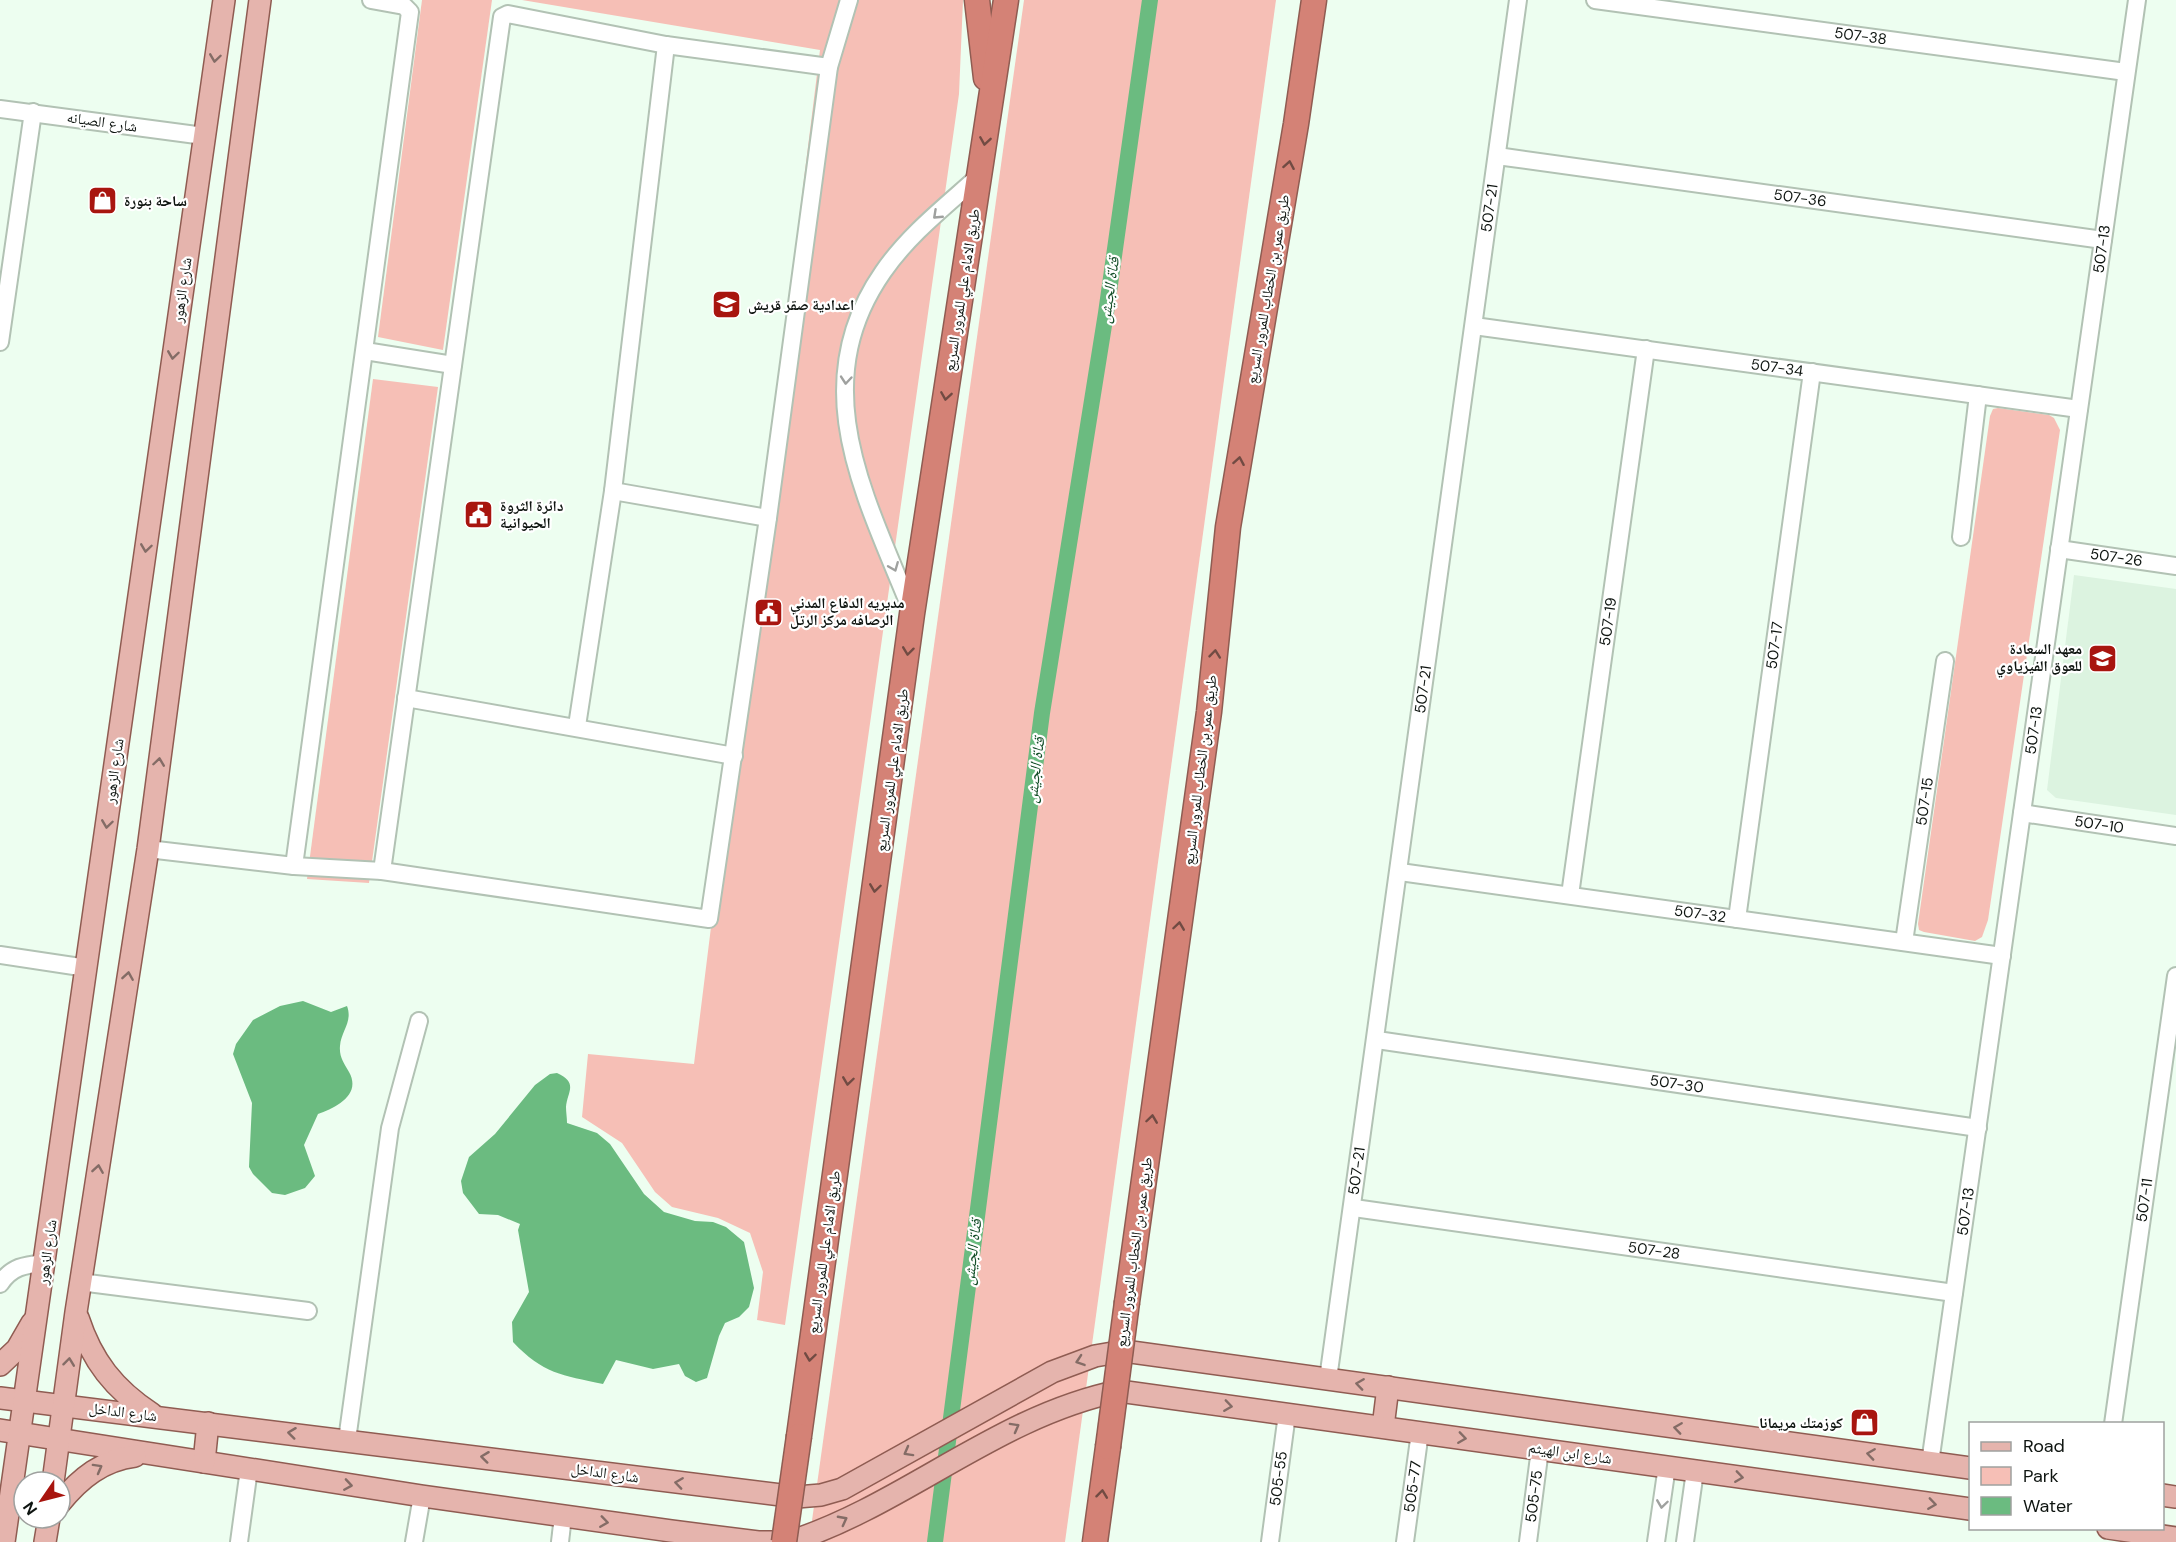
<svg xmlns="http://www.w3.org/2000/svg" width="2176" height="1542" viewBox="0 0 2176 1542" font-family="'DM Sans','Noto Naskh Arabic',sans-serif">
<rect width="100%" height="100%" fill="#edfef0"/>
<path fill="#dcf3e0" d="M2074,575L2176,589V815L2056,798L2047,790Z"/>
<g fill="#f6bfb6">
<path d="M422,0H492L443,350L378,337Z"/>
<path d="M522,0H963L959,94L785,1325L757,1320L763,1272L750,1233L718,1218L672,1207L655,1192L622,1143L582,1117L588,1054L694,1064L820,50Z"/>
<path d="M1024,0H1276L1065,1542H809Z"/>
<path d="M373,379L438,387L369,883L307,879Z"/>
<path d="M1998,408L2049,415L2054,418L2060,430L1988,920L1982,937L1975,941L1924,932L1919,930L1918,924L1990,416L1993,409Z"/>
</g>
<g fill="#6bbb80">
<path d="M303,1001L331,1012L347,1006C353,1022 341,1031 340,1046C339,1057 344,1063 349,1072C362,1095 335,1108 318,1114L304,1145L315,1176L305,1188L285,1195L272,1193L253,1174L249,1167L252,1103L233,1054L236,1044L253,1020L280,1006Z"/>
<path d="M557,1073C579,1083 567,1092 566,1107C566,1112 567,1118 567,1123L597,1133L610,1144L644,1194L664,1212L695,1221L713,1222L726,1227L744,1242L754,1288L749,1307L739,1317L725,1323L719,1336L707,1378L696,1382L685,1376L679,1364L653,1369L616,1360L603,1384C562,1375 543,1374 513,1342L512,1322L529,1292L518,1230L520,1224L498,1215L479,1214L463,1193L461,1181L469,1157L495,1134L535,1085L550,1074Z"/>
</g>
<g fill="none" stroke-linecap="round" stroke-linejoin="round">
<path stroke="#6bbb80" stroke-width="16" d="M935,1542L1042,713L1106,313L1150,0"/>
<defs>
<g id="minor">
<path id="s1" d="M1595,0L2126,72"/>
<path d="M0,109L204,136"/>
<path id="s2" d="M1497,156L2103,240"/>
<path id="s3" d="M1474,326L2079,409"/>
<path d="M0,342L33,112"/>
<path d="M365,351L453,365"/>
<path d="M613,491L768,518"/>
<path d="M1961,537L1978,395"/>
<path id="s4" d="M2059,549L2176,566"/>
<path d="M912,612C867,499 803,387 883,272C909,234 947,205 980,175"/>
<path d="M406,698L734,756"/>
<path d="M577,726L613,491L666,45"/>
<path id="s5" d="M2022,813L2176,836"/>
<path d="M148,849L294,866L382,871L709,919L768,518L829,67L849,0"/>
<path d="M294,866L410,12L404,6L371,0"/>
<path d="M382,871L502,17L508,14L666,45L829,67"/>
<path id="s6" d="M1400,872L2002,956"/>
<path id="s7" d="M1570,895L1646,349"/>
<path id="s8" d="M1737,919L1812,372"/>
<path id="s9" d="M1904,942L1945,661"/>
<path d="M0,955L87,968"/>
<path id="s10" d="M1377,1040L1978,1128"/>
<path id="s11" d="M1354,1208L1954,1293"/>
<path d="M80,1282L308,1311"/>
<path d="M0,1284C12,1266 25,1265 45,1263"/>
<path id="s12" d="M1328,1379L1518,0"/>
<path id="s13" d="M2113,1424L2176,976"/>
<path d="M347,1440L390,1128L419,1021"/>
<path id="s14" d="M1930,1463L2137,0"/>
<path d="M239,1542L249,1469"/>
<path d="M414,1542L422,1496"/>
<path d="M560,1542L563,1516"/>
<path id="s15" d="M1270,1542L1287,1414"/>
<path id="s16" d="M1405,1542L1420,1432"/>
<path id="s17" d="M1528,1542L1540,1449"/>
<path d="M1656,1542L1667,1466"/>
<path d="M1685,1542L1695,1471"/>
</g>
<g id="major">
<path d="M78,1318C92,1361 114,1389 152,1414"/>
<path d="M0,1365L17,1349L32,1323"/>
<path d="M0,1398L797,1497L821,1495L842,1489L1052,1372L1095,1356L1124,1351L1970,1468"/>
<path d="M1383,1427L1388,1387"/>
<path d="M0,1430L422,1496L671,1531L758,1542H781"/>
<path d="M204,1462L208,1423"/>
<path d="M53,1482L76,1312L148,849L260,0"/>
<path d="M2162,1495L2176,1497"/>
<path d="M60,1503C80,1478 103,1460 135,1456"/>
<path d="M2108,1528L2176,1538"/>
<path d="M4,1542L224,0"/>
<path d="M45,1542L49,1518"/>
<path d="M789,1542C905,1505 997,1416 1119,1391L1970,1509"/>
</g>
<g id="highway">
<path d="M977,0L986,78"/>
<path d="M1127,1302L1209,712L1228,527L1296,124L1314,0"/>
<path d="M799,1436L912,614L1006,0"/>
<path d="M1095,1542L1108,1447"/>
</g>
</defs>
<use href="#minor" stroke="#b2c2b4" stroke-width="20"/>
<use href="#major" stroke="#8f5c52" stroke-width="24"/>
<use href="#highway" stroke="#8f5c52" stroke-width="27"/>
<use href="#minor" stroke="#fff" stroke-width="16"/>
<use href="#major" stroke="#e5b4ad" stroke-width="21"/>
<use href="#highway" stroke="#d48276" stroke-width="24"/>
<defs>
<g id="highway-bridge">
<path d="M1108,1447L1127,1302"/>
<path d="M784,1542L799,1436"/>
</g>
</defs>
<use href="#highway-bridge" stroke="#8f5c52" stroke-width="27" stroke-linecap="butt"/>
<use href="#highway-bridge" stroke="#d48276" stroke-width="24"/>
</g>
<defs><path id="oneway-chevron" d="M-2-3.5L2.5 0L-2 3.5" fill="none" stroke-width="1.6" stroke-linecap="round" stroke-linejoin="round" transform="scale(1.5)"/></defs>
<g stroke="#846c66">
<use href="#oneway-chevron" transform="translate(215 58) rotate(98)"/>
<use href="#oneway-chevron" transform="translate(173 355) rotate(98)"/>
<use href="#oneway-chevron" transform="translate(146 548) rotate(98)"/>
<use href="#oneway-chevron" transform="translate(159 762) rotate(-82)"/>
<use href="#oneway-chevron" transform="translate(107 824) rotate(98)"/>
<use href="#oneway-chevron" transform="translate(128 976) rotate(-81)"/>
<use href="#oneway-chevron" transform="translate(98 1169) rotate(-81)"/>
<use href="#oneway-chevron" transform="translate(1080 1361) rotate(161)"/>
<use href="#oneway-chevron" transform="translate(69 1362) rotate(-83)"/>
<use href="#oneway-chevron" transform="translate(1360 1384) rotate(-172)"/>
<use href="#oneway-chevron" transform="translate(1228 1406) rotate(8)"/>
<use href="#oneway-chevron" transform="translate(1015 1427) rotate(-29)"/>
<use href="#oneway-chevron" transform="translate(1678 1428) rotate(-172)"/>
<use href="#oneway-chevron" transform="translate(292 1433) rotate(-173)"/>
<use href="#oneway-chevron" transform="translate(1462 1438) rotate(8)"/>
<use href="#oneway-chevron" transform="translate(908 1452) rotate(151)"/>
<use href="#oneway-chevron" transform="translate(1871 1454) rotate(-172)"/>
<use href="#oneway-chevron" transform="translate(485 1457) rotate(-173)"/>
<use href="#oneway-chevron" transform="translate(98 1468) rotate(-29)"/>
<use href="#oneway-chevron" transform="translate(1739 1477) rotate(8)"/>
<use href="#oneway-chevron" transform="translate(679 1483) rotate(-172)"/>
<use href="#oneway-chevron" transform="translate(348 1485) rotate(9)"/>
<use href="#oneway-chevron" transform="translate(1932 1504) rotate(8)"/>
<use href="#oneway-chevron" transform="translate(843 1520) rotate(-28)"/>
<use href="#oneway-chevron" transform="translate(604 1522) rotate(8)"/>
</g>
<g stroke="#714b43">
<use href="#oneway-chevron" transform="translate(985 141) rotate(99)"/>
<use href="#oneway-chevron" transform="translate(1289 165) rotate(-80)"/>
<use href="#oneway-chevron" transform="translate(946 396) rotate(99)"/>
<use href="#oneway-chevron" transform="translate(1239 461) rotate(-80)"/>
<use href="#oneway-chevron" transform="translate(908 651) rotate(97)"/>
<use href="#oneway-chevron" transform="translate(1215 654) rotate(-84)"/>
<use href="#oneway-chevron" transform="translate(875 888) rotate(98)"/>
<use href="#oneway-chevron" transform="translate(1179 926) rotate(-82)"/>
<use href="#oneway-chevron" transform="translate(848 1081) rotate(98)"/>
<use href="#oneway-chevron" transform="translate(1152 1119) rotate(-82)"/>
<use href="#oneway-chevron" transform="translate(810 1357) rotate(98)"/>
<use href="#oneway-chevron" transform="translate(1102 1494) rotate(-83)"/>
</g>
<g stroke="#9fa19f">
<use href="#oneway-chevron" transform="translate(937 215) rotate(137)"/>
<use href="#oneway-chevron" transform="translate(846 380) rotate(95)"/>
<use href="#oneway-chevron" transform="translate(894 567) rotate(68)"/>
<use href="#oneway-chevron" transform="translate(1662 1504) rotate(98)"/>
</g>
<defs>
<symbol id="shop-square" viewBox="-11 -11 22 22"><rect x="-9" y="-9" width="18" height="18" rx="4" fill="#a8150f" stroke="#fff"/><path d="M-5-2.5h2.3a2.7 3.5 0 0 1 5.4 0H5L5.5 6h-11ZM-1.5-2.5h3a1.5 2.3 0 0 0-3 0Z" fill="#fff"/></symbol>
<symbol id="school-square" viewBox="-11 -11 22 22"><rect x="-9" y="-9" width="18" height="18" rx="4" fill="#a8150f" stroke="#fff"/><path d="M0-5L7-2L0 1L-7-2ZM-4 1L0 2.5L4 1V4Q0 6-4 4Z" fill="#fff"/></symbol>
<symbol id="civic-square" viewBox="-11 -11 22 22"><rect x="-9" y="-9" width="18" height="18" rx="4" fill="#a8150f" stroke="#fff"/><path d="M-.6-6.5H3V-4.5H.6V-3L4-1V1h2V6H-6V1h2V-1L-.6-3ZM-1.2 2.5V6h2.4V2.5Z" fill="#fff"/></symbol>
</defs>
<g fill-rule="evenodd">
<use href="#shop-square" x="86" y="184" width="33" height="33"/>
<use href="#school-square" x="710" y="288" width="33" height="33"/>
<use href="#civic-square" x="462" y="498" width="33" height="33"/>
<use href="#civic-square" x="752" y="596" width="33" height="33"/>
<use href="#school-square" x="2086" y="642" width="33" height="33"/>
<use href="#shop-square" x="1848" y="1406" width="33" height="33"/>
</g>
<g text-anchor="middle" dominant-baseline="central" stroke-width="4.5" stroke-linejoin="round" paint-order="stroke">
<g font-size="15" fill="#0e1410" stroke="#fff">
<text stroke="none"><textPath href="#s1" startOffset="268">507-38</textPath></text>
<text transform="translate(102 122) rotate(8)">شارع الصيانه</text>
<text stroke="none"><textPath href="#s2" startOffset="306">507-36</textPath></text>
<text stroke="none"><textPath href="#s12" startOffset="1182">507-21</textPath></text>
<text stroke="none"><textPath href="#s14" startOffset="1226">507-13</textPath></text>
<text transform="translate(1268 289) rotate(-80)">طريق عمر بن الخطاب للمرور السريع</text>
<text transform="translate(182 290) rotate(-82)">شارع الزهور</text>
<text transform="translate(962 290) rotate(-81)">طريق الامام علي للمرور السريع</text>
<text stroke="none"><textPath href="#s3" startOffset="306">507-34</textPath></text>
<text stroke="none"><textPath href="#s4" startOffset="58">507-26</textPath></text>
<text stroke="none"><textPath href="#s7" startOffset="276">507-19</textPath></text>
<text stroke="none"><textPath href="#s8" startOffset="276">507-17</textPath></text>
<text stroke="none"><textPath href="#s12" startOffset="696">507-21</textPath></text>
<text stroke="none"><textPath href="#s14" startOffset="740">507-13</textPath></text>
<text transform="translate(892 770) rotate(-82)">طريق الامام علي للمرور السريع</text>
<text transform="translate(1200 770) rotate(-83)">طريق عمر بن الخطاب للمرور السريع</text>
<text transform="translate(114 771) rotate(-82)">شارع الزهور</text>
<text stroke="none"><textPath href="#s9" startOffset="142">507-15</textPath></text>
<text stroke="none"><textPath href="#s5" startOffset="78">507-10</textPath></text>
<text stroke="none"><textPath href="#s6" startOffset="303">507-32</textPath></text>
<text stroke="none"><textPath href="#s10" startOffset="303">507-30</textPath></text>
<text stroke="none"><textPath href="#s12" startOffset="210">507-21</textPath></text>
<text stroke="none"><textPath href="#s13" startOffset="226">507-11</textPath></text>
<text stroke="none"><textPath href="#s14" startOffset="254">507-13</textPath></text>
<text stroke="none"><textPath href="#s11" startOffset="303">507-28</textPath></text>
<text transform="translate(47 1252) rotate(-82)">شارع الزهور</text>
<text transform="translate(824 1252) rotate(-82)">طريق الامام علي للمرور السريع</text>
<text transform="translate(1134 1252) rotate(-82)">طريق عمر بن الخطاب للمرور السريع</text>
<text transform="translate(123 1412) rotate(7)">شارع الداخل</text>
<text transform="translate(1570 1453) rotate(8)">شارع ابن الهيثم</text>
<text transform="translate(605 1473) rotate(8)">شارع الداخل</text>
<text stroke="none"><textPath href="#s15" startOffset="64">505-55</textPath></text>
<text stroke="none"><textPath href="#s16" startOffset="56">505-77</textPath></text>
<text stroke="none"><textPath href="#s17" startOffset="46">505-75</textPath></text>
</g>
<g font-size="15" font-weight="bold" fill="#0e1410" stroke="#fff" text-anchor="start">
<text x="124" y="201">ساحة بنورة</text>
<text x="748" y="305">اعدادية صقر قريش</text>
<text x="500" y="506">دائرة الثروة<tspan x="500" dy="17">الحيوانية</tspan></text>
<text x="790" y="603">مديريه الدفاع المدني<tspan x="790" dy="17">الرصافه مركز الرتل</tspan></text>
<text x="2082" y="649" text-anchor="end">معهد السعادة<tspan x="2082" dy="17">للعوق الفيزياوي</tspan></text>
<text x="1843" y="1423" text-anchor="end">كوزمتك مريمانا</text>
</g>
<g font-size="16" font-style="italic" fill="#114d26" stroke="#fff">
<text transform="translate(1109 290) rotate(-82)">قناة الجيش</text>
<text transform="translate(1035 770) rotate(-83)">قناة الجيش</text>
<text transform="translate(972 1252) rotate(-83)">قناة الجيش</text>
</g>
</g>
<rect x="1969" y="1422" width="195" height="108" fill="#ffffff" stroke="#9fa19f" stroke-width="1.5"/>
<rect x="1981" y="1442" width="30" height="9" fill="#e5b4ad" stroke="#9fa19f" stroke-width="1.5"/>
<text x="2023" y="1452" font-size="18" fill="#0e1410">Road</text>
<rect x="1981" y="1467" width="30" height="18" fill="#f6bfb6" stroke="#9fa19f" stroke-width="1.5"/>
<text x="2023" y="1482" font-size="18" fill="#0e1410">Park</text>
<rect x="1981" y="1497" width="30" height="18" fill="#6bbb80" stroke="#9fa19f" stroke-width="1.5"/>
<text x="2023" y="1512" font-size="18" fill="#0e1410">Water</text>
<g transform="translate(42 1500) rotate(235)"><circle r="28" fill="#ffffff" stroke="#9fa19f" stroke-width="1.5"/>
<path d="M0-4.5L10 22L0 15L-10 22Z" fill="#a8150f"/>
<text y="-9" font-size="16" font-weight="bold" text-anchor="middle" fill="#0e1410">N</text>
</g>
</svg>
